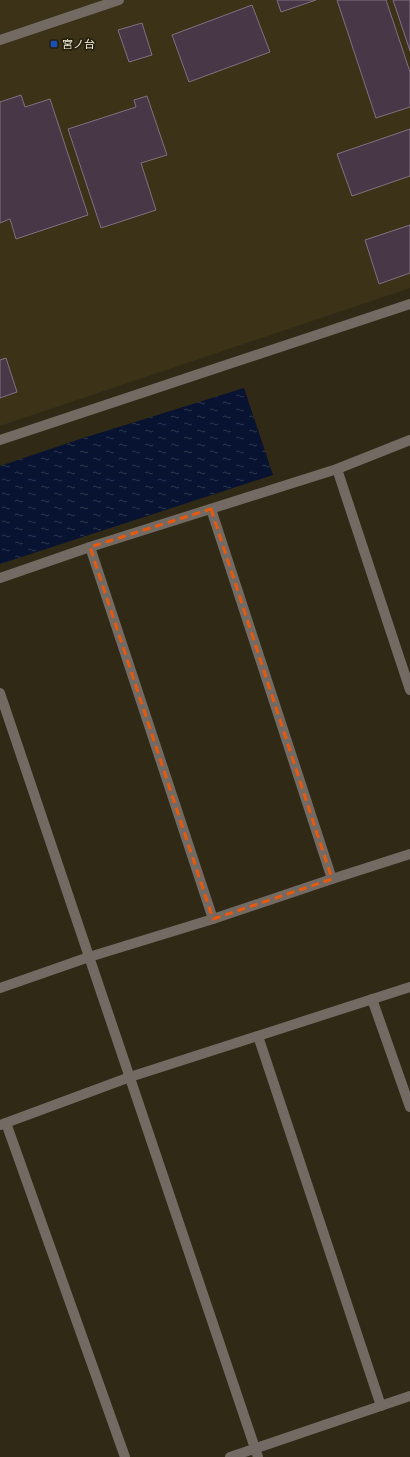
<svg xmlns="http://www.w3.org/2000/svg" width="410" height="1457" viewBox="0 0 410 1457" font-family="'Fira Sans Condensed','Noto Sans JP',sans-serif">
<defs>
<pattern id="water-ripples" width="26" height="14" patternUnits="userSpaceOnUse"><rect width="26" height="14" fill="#071330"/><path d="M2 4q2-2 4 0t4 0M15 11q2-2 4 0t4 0" fill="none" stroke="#2c364e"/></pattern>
</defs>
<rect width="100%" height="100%" fill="#302916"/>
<path fill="#3b3217" d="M0,0H410V288L0,426Z"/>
<path fill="url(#water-ripples)" d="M244,388L273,475L0,564V466L77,440Z"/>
<g fill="#483847" stroke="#816f80">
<path d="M277,0H316L281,12Z"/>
<path d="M337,0H386L410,72V107L376,118Z"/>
<path d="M393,0H410V51Z"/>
<path d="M252,5L270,52L189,82L172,35Z"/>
<path d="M142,23L152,55L129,62L118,30Z"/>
<path d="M21,95L25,107L50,99L88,215L16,239L10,219L0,223V102Z"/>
<path d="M147,96L167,155L141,163L156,210L101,228L68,129L136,107L134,100Z"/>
<path d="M410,129V176L352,196L337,154Z"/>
<path d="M410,225V273L379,284L365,240Z"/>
<path d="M6,358L17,392L0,398V360Z"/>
</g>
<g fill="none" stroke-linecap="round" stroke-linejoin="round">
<g stroke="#726a63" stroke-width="10">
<path d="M337,469L410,690"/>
<path d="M211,509L332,879"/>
<path d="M90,547L213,919"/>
<path d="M0,578L90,547L337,469L410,440"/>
<path d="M0,693L258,1457"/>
<path d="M0,988L89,957L213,919L332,879L410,854"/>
<path d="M372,999L410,1107"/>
<path d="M258,1036L381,1406"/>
<path d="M6,1123L125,1457"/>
<path d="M0,1125L130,1077L410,987"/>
<path d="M230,1457L410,1396"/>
</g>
<g stroke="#726a63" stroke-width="10">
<path d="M0,40L119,0"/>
<path d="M0,440L410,304"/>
</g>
</g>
<path fill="none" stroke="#e8590c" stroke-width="3" stroke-dasharray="8 5" stroke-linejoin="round" d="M211,509L332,879L213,919L90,547Z"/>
<rect fill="#1a4fb4" stroke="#26200c" stroke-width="1.5" x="50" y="40" width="8" height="8" rx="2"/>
<g text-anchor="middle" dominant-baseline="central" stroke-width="3.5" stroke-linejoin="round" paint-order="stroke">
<g font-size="11" fill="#f4f0e4" stroke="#26200c" text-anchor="start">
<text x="62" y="44">宮ノ台</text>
</g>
</g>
</svg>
